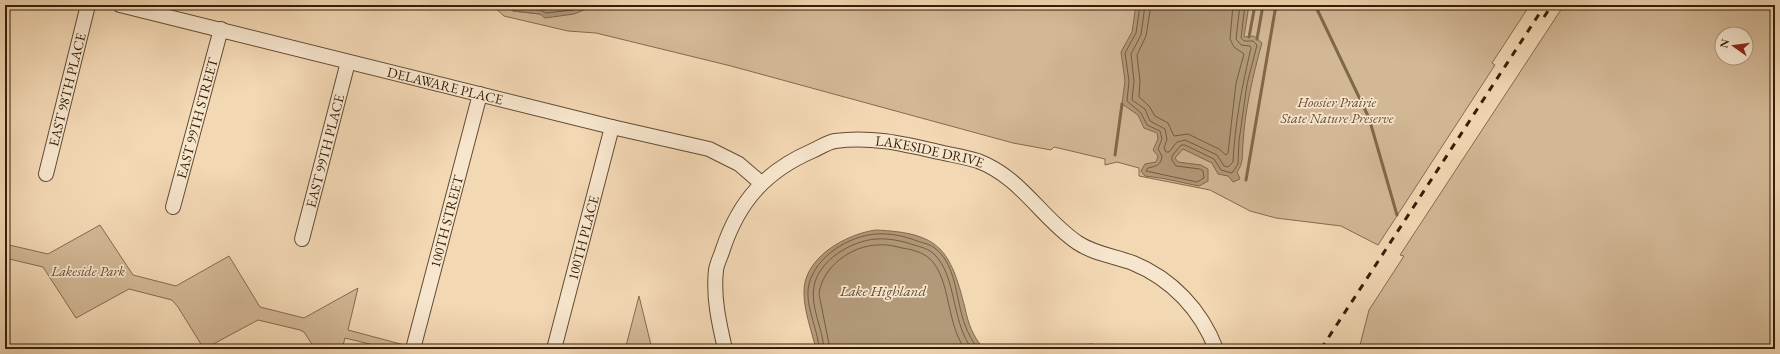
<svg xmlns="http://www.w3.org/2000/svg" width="1780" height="354" viewBox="0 0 1780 354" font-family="'EB Garamond',serif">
<rect width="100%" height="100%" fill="#f3d8b4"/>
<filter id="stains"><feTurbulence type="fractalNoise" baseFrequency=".005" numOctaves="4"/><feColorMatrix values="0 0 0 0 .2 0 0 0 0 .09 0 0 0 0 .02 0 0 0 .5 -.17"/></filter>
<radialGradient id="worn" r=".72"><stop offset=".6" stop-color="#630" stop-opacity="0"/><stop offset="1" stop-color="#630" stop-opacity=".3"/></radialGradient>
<g fill="#d3b896" stroke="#846b4e" fill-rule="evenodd">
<path d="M495,5H506L513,11L540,14L559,5H1530L1492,63L1495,65L1378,245L1341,226L1276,218L1250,211L1210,190L1139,176V168L1117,162L1105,165V159L1054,147L1051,150L1013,143L731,66L596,33L568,31L504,16L494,7Z"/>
<path d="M1564,5H1775V349H1359L1369,310L1404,256L1400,255ZM1722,34H1746V58H1722Z"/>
<path d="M100,225L133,275L176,286L229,256L260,307L304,318L358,288L348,330L408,346L407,349H390L345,338L342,349H315L304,332L300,330L258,320L204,349L178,307L172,300L129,289L76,318L43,267L5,258V244L48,254Z"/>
<path d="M639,296L652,349H625L626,346Z"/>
</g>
<g fill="#b29979" stroke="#80684b">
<path d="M506,5H596L574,14L545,18L540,14L513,11Z"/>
<path d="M1136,5H1249L1244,37L1254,36L1262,43C1253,75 1245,109 1243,143C1242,154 1244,163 1237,172L1240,179L1233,182L1228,176L1218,174L1212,163L1183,149L1175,158L1178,162L1201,165L1208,169V181L1199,186L1161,178L1145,176L1141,171L1145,164L1156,162L1158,156L1153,150L1158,139L1157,133L1144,128L1138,115L1122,104L1125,81L1121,52L1132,32Z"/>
<path d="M876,230C940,233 950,249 965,308C968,323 973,337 984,349H816C812,333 804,310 804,294C802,258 846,234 876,230Z"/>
<path d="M1092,344L1104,349H1053L1066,346Z"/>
</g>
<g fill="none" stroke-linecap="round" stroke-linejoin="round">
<g stroke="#735c40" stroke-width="1">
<path d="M512,5L515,7L540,10L546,13L573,10L588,5"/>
<path d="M1140,5L1136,33L1125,53L1129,81L1127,101L1141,113L1147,125L1160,131L1162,139L1158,149L1162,156C1161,165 1157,166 1148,168L1146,171L1197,182L1204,178L1203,171L1200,169L1176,166L1172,160V156L1181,145H1185L1214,159L1221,170L1232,173L1238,164L1239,141L1247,84L1257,45L1253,41H1244L1241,38L1245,5"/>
<path d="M1145,5L1141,35L1131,54L1134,81L1132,100L1145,109L1150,121L1165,129L1167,139L1164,148L1166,152H1169L1177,142L1185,140L1217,155L1224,166L1228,167L1233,162C1235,123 1242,86 1251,48L1250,46L1241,45L1236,39L1240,5"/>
<path d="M1151,5L1146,36L1137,55L1140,81L1139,97L1149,106L1155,116L1168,123L1174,136L1188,134L1219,149L1226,155L1228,153L1236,83L1244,54L1234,47L1230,39L1233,5"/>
<path d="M819,349C818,328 804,305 809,284C816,256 849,236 876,234C889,233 905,236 917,241C924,243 932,245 937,250C957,267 956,302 965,325C968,334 973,342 978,349"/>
<path d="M824,349C823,329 810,307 814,286C819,260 851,241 876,239C888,238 903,241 914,245C921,247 929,249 934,254C957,276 951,322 972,349"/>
<path d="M830,349L819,294C822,267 851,246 877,245C886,244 894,246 902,248C910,249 923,252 930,259C951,279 946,324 965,349"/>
</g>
<g stroke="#80684b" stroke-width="3">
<path d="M1315,5L1369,118L1397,215"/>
<path d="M1249,37L1255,5"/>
<path d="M1257,39L1263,5"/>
<path d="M1115,155L1122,104"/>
<path d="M1246,180L1276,5"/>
</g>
<defs>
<g id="minor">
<path id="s1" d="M120,5L612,127L709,149L739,164L761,183"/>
<path id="s2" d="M46,174L88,5"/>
<path id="s3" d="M173,207L221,29"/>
<path id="s4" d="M302,239L348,62"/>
<path id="s5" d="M413,349L480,94"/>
<path id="s6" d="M554,349L612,127"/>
<path id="s7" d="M725,349C719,323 713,297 716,270C717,263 721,256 723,249C739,201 766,171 812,151C819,148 828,142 835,141C872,136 904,144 939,152C952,155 966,157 978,161C1021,177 1042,219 1078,243C1095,254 1114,256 1133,263C1172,279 1201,310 1216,349"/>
</g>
</defs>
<use href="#minor" stroke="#644c32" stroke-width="16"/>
<use href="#minor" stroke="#f7e6ce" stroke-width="14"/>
<g stroke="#341e06" stroke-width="3" stroke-dasharray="7 7" stroke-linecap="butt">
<path d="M1544,17L1552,5"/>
<path d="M1321,349L1545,5"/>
</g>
</g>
<g text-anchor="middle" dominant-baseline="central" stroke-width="3.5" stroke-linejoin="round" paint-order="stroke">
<g font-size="14" fill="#341e06" stroke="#f7e6ce">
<text stroke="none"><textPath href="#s1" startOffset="335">DELAWARE PLACE</textPath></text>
<text stroke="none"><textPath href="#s2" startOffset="87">EAST 98TH PLACE</textPath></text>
<text stroke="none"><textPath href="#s3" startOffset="92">EAST 99TH STREET</textPath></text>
<text stroke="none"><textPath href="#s4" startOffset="91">EAST 99TH PLACE</textPath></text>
<text stroke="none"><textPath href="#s7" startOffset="360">LAKESIDE DRIVE</textPath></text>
<text stroke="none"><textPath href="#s5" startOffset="132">100TH STREET</textPath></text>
<text stroke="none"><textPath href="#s6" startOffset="115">100TH PLACE</textPath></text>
</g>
<g font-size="14" font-style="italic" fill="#644c31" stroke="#f7e6ce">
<text x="1337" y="102">Hoosier Prairie<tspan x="1337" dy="16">State Nature Preserve</tspan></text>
<text x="88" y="271">Lakeside Park</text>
</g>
<g font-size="15" font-style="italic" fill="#60492e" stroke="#f7e6ce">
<text x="883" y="290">Lake Highland</text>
</g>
</g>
<rect width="1780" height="354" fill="none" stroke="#f3d8b4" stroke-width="20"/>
<rect x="6" y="6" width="1768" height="342" fill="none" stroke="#341e06" stroke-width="2"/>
<rect x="10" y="10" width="1760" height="334" fill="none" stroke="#341e06"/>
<g transform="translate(1734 46) rotate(284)"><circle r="19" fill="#f7e6ce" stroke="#a9967e"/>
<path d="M0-3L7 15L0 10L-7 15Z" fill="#8f2418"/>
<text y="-6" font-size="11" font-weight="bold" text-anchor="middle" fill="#341e06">N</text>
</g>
<rect width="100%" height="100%" filter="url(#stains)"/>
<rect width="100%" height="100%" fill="url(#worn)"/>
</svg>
